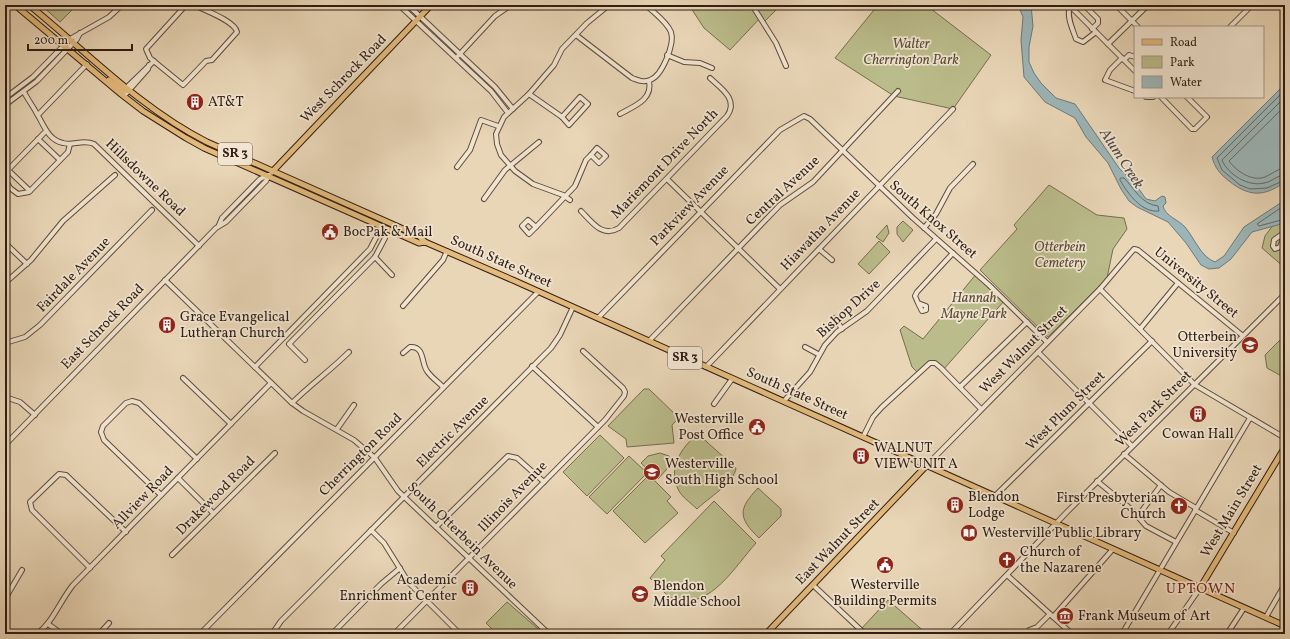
<svg xmlns="http://www.w3.org/2000/svg" width="1290" height="639" viewBox="0 0 1290 639" font-family="Vollkorn,serif">
<rect width="100%" height="100%" fill="#e9d6b7"/>
<filter id="stains"><feTurbulence type="fractalNoise" baseFrequency=".005" numOctaves="4"/><feColorMatrix values="0 0 0 0 .2 0 0 0 0 .09 0 0 0 0 .02 0 0 0 .5 -.17"/></filter>
<radialGradient id="worn" r=".72"><stop offset=".6" stop-color="#630" stop-opacity="0"/><stop offset="1" stop-color="#630" stop-opacity=".3"/></radialGradient>
<g fill="#bbbc8b" stroke="#756d50">
<path d="M41,5H77L60,22Z"/>
<path d="M689,5H781L764,22L761,17L730,50L704,28Z"/>
<path d="M878,5H926L991,55L953,109L894,96L835,58Z"/>
<path d="M1049,185L1097,215L1124,218L1127,229L1113,249L1107,278L1048,337L980,270L1017,229L1014,225Z"/>
<path d="M1282,213L1285,214V268L1262,248L1265,236Z"/>
<path d="M903,221L913,230L903,242L897,234V227Z"/>
<path d="M887,225L889,233L883,242L876,237Z"/>
<path d="M879,241L890,252L869,274L858,264Z"/>
<path d="M977,273L1005,300L943,370L932,363L918,373L912,367L900,330L904,326L923,339Z"/>
<path d="M1285,335V378L1267,368L1265,355Z"/>
<path d="M644,389H649L679,418L672,425L674,443L627,447L626,439L608,426Z"/>
<path d="M698,434L736,468C735,482 707,499 697,509C691,503 683,498 679,491C667,469 681,447 698,434Z"/>
<path d="M600,435L624,458L587,496L563,472Z"/>
<path d="M660,453L669,456L674,461L658,479L641,463L648,456Z"/>
<path d="M629,456L647,473L607,514L589,497Z"/>
<path d="M649,475L671,497L667,501L678,513L645,543L613,511Z"/>
<path d="M758,488L781,509V516L759,538C738,518 738,509 758,488Z"/>
<path d="M714,501L756,543C736,565 711,609 676,600C669,599 655,583 650,578L665,560L661,556Z"/>
<path d="M888,600L927,634H869L862,628Z"/>
<path d="M507,602L544,634H497L486,623Z"/>
</g>
<g fill="#9cb6b9" stroke="#707977">
<path d="M696,5H724L715,9Z"/>
<path d="M1018,5H1031L1033,26L1029,47V62L1034,73L1041,83L1056,98L1075,104L1119,168L1136,185L1146,199L1155,201L1162,196L1165,197L1166,203L1163,206C1165,216 1179,220 1185,227C1195,239 1201,257 1215,262L1224,256L1244,227L1285,200V223L1252,232L1231,259L1219,268L1209,269L1201,265L1186,243L1168,222L1137,207L1129,201L1121,189L1108,163L1086,137L1075,118L1045,102L1024,77L1021,40L1023,17Z"/>
<path d="M1285,84V182C1264,197 1249,197 1229,181C1220,174 1215,168 1212,157Z"/>
</g>
<g fill="none" stroke-linecap="round" stroke-linejoin="round">
<g stroke="#666a66" stroke-width="1">
<path d="M1285,90L1217,158L1222,170L1240,185L1250,189L1267,188L1285,180"/>
<path d="M1285,97L1222,160C1228,175 1249,187 1264,183C1272,182 1277,175 1285,175"/>
<path d="M1285,106L1229,161C1236,171 1252,182 1265,177C1272,174 1277,169 1285,168"/>
<path d="M1121,178H1124C1135,189 1141,204 1158,206L1159,211C1142,213 1128,194 1120,180Z"/>
<path d="M1285,205L1257,224L1259,226L1285,219"/>
</g>
<defs>
<g id="minor">
<path d="M186,5L146,49L150,58L183,85L206,61L212,60L237,32C235,21 204,10 194,5"/>
<path d="M399,5L491,91L508,113"/>
<path d="M408,5L495,87L513,109"/>
<path d="M752,5L776,43L786,66"/>
<path d="M1056,5H1057"/>
<path d="M1069,5L1135,71"/>
<path d="M1084,5L1098,19V23L1092,29"/>
<path d="M1116,5L1138,27"/>
<path d="M1070,7C1066,16 1073,30 1076,39L1083,42L1096,32"/>
<path d="M1230,27L1252,5"/>
<path d="M576,35L632,78C638,80 643,83 650,80C662,76 675,44 671,32C667,22 654,13 646,5"/>
<path d="M1108,44L1148,5"/>
<path d="M667,55L684,62L700,63L712,68"/>
<path d="M458,56L495,16L511,5"/>
<path d="M1122,58L1110,70L1105,80L1135,91"/>
<path d="M1124,60L1129,55L1135,57"/>
<path d="M124,90L154,61"/>
<path d="M24,92C28,100 33,106 37,114C44,125 48,140 63,143C73,146 83,139 94,144L199,246"/>
<path d="M529,94L562,117"/>
<path d="M124,96L148,69L149,65"/>
<path d="M580,97L588,104L569,125L562,117Z"/>
<path d="M1146,97H1153"/>
<path d="M1161,97L1192,129H1195L1207,117L1187,97"/>
<path d="M5,98L33,77L70,39L109,17L122,5"/>
<path d="M5,105L37,81L77,39L80,33"/>
<path d="M620,114C634,106 653,100 649,81"/>
<path d="M38,115L87,64"/>
<path d="M38,139L60,160"/>
<path d="M597,148L606,156L599,163L591,155Z"/>
<path d="M457,167L470,150L481,120L498,126"/>
<path d="M8,170L30,191"/>
<path d="M5,177L8,170L46,131"/>
<path d="M5,179L10,188L18,194L29,192L68,152L70,144"/>
<path d="M667,179L780,289"/>
<path d="M484,199L505,170L539,142"/>
<path d="M570,200L563,195L533,184L515,171L501,155L497,144L496,134L504,117L529,94L554,65L562,49L587,23L609,5"/>
<path d="M581,211C592,222 602,238 619,228L727,116C739,100 721,88 710,78"/>
<path d="M528,220L536,227L529,234L522,226Z"/>
<path d="M219,225L222,218L260,179L268,175"/>
<path d="M536,227L575,186L586,160L591,155"/>
<path d="M924,228L936,214L950,188L973,164"/>
<path d="M1284,237L1280,247L1275,249L1273,246L1274,240L1281,235L1285,237"/>
<path d="M5,243L27,264"/>
<path d="M819,249L832,260"/>
<path d="M375,257L392,275"/>
<path d="M165,280L292,403L303,411L354,440L375,458L398,491L549,634"/>
<path d="M5,283L31,260L63,221L115,175"/>
<path d="M1100,289L1195,385L1285,438"/>
<path d="M918,303L922,311L926,310V306L918,303L915,296L917,292L953,253"/>
<path d="M403,306L443,260L447,251"/>
<path d="M598,318L780,130L804,116L810,119L913,218L989,285L1047,342"/>
<path d="M835,318L842,329"/>
<path d="M1140,329L1178,283"/>
<path d="M649,341L780,205L813,182L898,91"/>
<path d="M5,343L25,337L40,325L152,210"/>
<path d="M805,347L818,354"/>
<path d="M1038,352L1132,446"/>
<path d="M403,353L410,347C425,346 421,363 427,371C431,377 438,382 443,387"/>
<path d="M305,360L289,344L375,257L385,238"/>
<path d="M532,366L598,427"/>
<path d="M255,367L370,249L382,226"/>
<path d="M706,367L953,109"/>
<path d="M183,378L231,424"/>
<path d="M960,387L1027,322"/>
<path d="M5,397L20,402L35,415"/>
<path d="M784,401L810,372L825,345L837,332L867,311L936,239"/>
<path d="M292,403C310,385 331,370 349,352"/>
<path d="M714,404L732,379"/>
<path d="M337,429L354,405"/>
<path d="M863,437L873,417L882,407L930,363H935L941,368L981,409"/>
<path d="M5,445L216,228L226,222L266,181L269,175"/>
<path d="M1124,454L1169,492L1196,508"/>
<path d="M927,465L1100,289L1134,249L1138,250L1243,336"/>
<path d="M178,478L213,513"/>
<path d="M1097,481L1131,509L1146,526L1176,542"/>
<path d="M161,495L104,440L101,432L103,426L126,403L132,401L139,403L197,459"/>
<path d="M995,496L1152,341"/>
<path d="M1195,510L1234,533"/>
<path d="M1138,516L1161,485"/>
<path d="M436,527L508,456L517,458L544,482"/>
<path d="M371,530L384,543L409,583L460,634"/>
<path d="M172,555L275,453"/>
<path d="M90,568L32,510L30,502L59,474L66,475L126,532"/>
<path d="M1007,575L1072,634"/>
<path d="M813,585L865,634"/>
<path d="M5,599L22,570"/>
<path d="M1053,617L1113,549"/>
<path d="M1266,617L1285,584"/>
<path d="M48,624L62,634"/>
<path d="M37,634C53,622 60,601 73,585L271,383"/>
<path d="M99,634L109,623"/>
<path d="M200,634L538,292"/>
<path d="M272,634L281,621L311,591L551,348L560,335L573,307"/>
<path d="M332,634L381,584L400,568"/>
<path d="M394,634L605,420L624,396L625,392L623,388L583,351"/>
<path d="M855,634L859,629"/>
<path d="M950,634L1067,512L1285,294"/>
<path d="M1026,634L1029,630L1037,627L1050,614"/>
<path d="M1122,634L1250,418"/>
<path d="M1168,634L1200,588"/>
<path d="M1227,634L1244,608"/>
</g>
<g id="major">
<path d="M15,5L121,94L143,111L186,138L204,148L419,243L425,242L515,281L1285,626"/>
<path d="M29,5C87,52 140,108 207,142L419,236L425,242"/>
<path d="M109,80L124,91L129,90"/>
<path d="M272,172L431,5"/>
<path d="M1200,588L1285,447"/>
<path d="M766,634L927,465"/>
</g>
</defs>
<use href="#minor" stroke="#5e4c3d" stroke-width="6"/>
<use href="#major" stroke="#2f1e14" stroke-width="7"/>
<use href="#minor" stroke="#f1e4d0" stroke-width="4"/>
<use href="#major" stroke="#e4bb7c" stroke-width="5"/>
</g>
<defs>
<symbol id="building-disc" viewBox="-11 -11 22 22"><circle r="9.5" fill="#8f2418" stroke="#f1e4d0"/><path d="M-4-6H4V6H1V3H-1V6H-4ZM-2.5-4.3h1.7v1.8h-1.7ZM.8-4.3h1.7v1.8H.8ZM-2.5-1h1.7V.8h-1.7ZM.8-1h1.7V.8H.8Z" fill="#fff"/></symbol>
<symbol id="civic-disc" viewBox="-11 -11 22 22"><circle r="9.5" fill="#8f2418" stroke="#f1e4d0"/><path d="M-.6-6.5H3V-4.5H.6V-3L4-1V1h2V6H-6V1h2V-1L-.6-3ZM-1.2 2.5V6h2.4V2.5Z" fill="#fff"/></symbol>
<symbol id="university-disc" viewBox="-11 -11 22 22"><circle r="9.5" fill="#8f2418" stroke="#f1e4d0"/><path d="M0-5L7-2L0 1L-7-2ZM-4 1L0 2.5L4 1V4Q0 6-4 4Z" fill="#fff"/></symbol>
<symbol id="school-disc" viewBox="-11 -11 22 22"><circle r="9.5" fill="#8f2418" stroke="#f1e4d0"/><path d="M0-5L7-2L0 1L-7-2ZM-4 1L0 2.5L4 1V4Q0 6-4 4Z" fill="#fff"/></symbol>
<symbol id="church-disc" viewBox="-11 -11 22 22"><circle r="9.5" fill="#8f2418" stroke="#f1e4d0"/><path d="M-1.2-6h2.4v3.5h3.3v2.4h-3.3V6h-2.4V-.1h-3.3v-2.4h3.3Z" fill="#fff"/></symbol>
<symbol id="library-disc" viewBox="-11 -11 22 22"><circle r="9.5" fill="#8f2418" stroke="#f1e4d0"/><path d="M-6-4Q-3-5.5-.7-3.5V5Q-3 3-6 4ZM6-4Q3-5.5 .7-3.5V5Q3 3 6 4Z" fill="#fff"/></symbol>
<symbol id="museum-disc" viewBox="-11 -11 22 22"><circle r="9.5" fill="#8f2418" stroke="#f1e4d0"/><path d="M0-6L6-3V-2H-6V-3ZM-5-1h2V3h-2ZM-1-1h2V3h-2ZM3-1h2V3H3ZM-6 4H6V6H-6Z" fill="#fff"/></symbol>
</defs>
<g fill-rule="evenodd">
<use href="#building-disc" x="185" y="92" width="20" height="20"/>
<use href="#civic-disc" x="320" y="222" width="20" height="20"/>
<use href="#building-disc" x="157" y="315" width="20" height="20"/>
<use href="#university-disc" x="1240" y="335" width="20" height="20"/>
<use href="#building-disc" x="1188" y="404" width="20" height="20"/>
<use href="#civic-disc" x="747" y="417" width="20" height="20"/>
<use href="#building-disc" x="851" y="446" width="20" height="20"/>
<use href="#school-disc" x="642" y="462" width="20" height="20"/>
<use href="#building-disc" x="945" y="495" width="20" height="20"/>
<use href="#church-disc" x="1169" y="496" width="20" height="20"/>
<use href="#library-disc" x="959" y="523" width="20" height="20"/>
<use href="#church-disc" x="997" y="550" width="20" height="20"/>
<use href="#civic-disc" x="875" y="555" width="20" height="20"/>
<use href="#building-disc" x="460" y="578" width="20" height="20"/>
<use href="#school-disc" x="630" y="584" width="20" height="20"/>
<use href="#museum-disc" x="1055" y="606" width="20" height="20"/>
</g>
<g text-anchor="middle" dominant-baseline="central" stroke-width="3.5" stroke-linejoin="round" paint-order="stroke">
<g fill="#f1e4d0" stroke="#69594c" stroke-width="1">
<rect x="218" y="143" width="34" height="22" rx="3"/>
<rect x="668" y="347" width="34" height="22" rx="3"/>
</g>
<g font-size="13" font-weight="bold" fill="#2f1e14">
<text x="235" y="154">SR 3</text>
<text x="685" y="358">SR 3</text>
</g>
<g font-size="14" font-style="italic" fill="#594d38" stroke="#f1e4d0">
<text x="911" y="44">Walter<tspan x="911" dy="16">Cherrington Park</tspan></text>
<text x="1060" y="247">Otterbein<tspan x="1060" dy="16">Cemetery</tspan></text>
<text x="974" y="298">Hannah<tspan x="974" dy="16">Mayne Park</tspan></text>
</g>
<g font-size="14" fill="#2f1e14" stroke="#f1e4d0">
<text transform="translate(344 79) rotate(-46)">West Schrock Road</text>
<text transform="translate(665 164) rotate(-46)">Mariemont Drive North</text>
<text transform="translate(145 178) rotate(44)">Hillsdowne Road</text>
<text transform="translate(783 191) rotate(-43)">Central Avenue</text>
<text transform="translate(690 206) rotate(-46)">Parkview Avenue</text>
<text transform="translate(933 220) rotate(41)">South Knox Street</text>
<text transform="translate(821 230) rotate(-46)">Hiawatha Avenue</text>
<text transform="translate(501 262) rotate(24)">South State Street</text>
<text transform="translate(74 275) rotate(-46)">Fairdale Avenue</text>
<text transform="translate(1196 283) rotate(39)">University Street</text>
<text transform="translate(849 309) rotate(-42)">Bishop Drive</text>
<text transform="translate(103 327) rotate(-46)">East Schrock Road</text>
<text transform="translate(1024 350) rotate(-45)">West Walnut Street</text>
<text transform="translate(797 394) rotate(24)">South State Street</text>
<text transform="translate(1154 409) rotate(-45)">West Park Street</text>
<text transform="translate(1066 411) rotate(-45)">West Plum Street</text>
<text transform="translate(453 432) rotate(-45)">Electric Avenue</text>
<text transform="translate(361 455) rotate(-45)">Cherrington Road</text>
<text transform="translate(216 496) rotate(-45)">Drakewood Road</text>
<text transform="translate(513 497) rotate(-46)">Illinois Avenue</text>
<text transform="translate(143 498) rotate(-46)">Allview Road</text>
<text transform="translate(1232 511) rotate(-59)">West Main Street</text>
<text transform="translate(462 536) rotate(44)">South Otterbein Avenue</text>
<text transform="translate(838 542) rotate(-46)">East Walnut Street</text>
</g>
<g font-size="14" fill="#2f1e14" stroke="#f1e4d0" text-anchor="start">
<text x="208" y="102">AT&amp;T</text>
<text x="343" y="232">BocPak &amp; Mail</text>
<text x="180" y="317">Grace Evangelical<tspan x="180" dy="16">Lutheran Church</tspan></text>
<text x="1237" y="337" text-anchor="end">Otterbein<tspan x="1237" dy="16">University</tspan></text>
<text x="744" y="419" text-anchor="end">Westerville<tspan x="744" dy="16">Post Office</tspan></text>
<text x="1198" y="434" text-anchor="middle">Cowan Hall</text>
<text x="874" y="448">WALNUT<tspan x="874" dy="16">VIEW UNIT A</tspan></text>
<text x="665" y="464">Westerville<tspan x="665" dy="16">South High School</tspan></text>
<text x="968" y="497">Blendon<tspan x="968" dy="16">Lodge</tspan></text>
<text x="1166" y="498" text-anchor="end">First Presbyterian<tspan x="1166" dy="16">Church</tspan></text>
<text x="982" y="533">Westerville Public Library</text>
<text x="1020" y="552">Church of<tspan x="1020" dy="16">the Nazarene</tspan></text>
<text x="457" y="580" text-anchor="end">Academic<tspan x="457" dy="16">Enrichment Center</tspan></text>
<text x="885" y="585" text-anchor="middle">Westerville<tspan x="885" dy="16">Building Permits</tspan></text>
<text x="653" y="586">Blendon<tspan x="653" dy="16">Middle School</tspan></text>
<text x="1078" y="616">Frank Museum of Art</text>
</g>
<g font-size="15" font-style="italic" fill="#504c46" stroke="#f1e4d0">
<text transform="translate(1121 159) rotate(57)">Alum Creek</text>
</g>
<g font-size="15" letter-spacing="1" fill="#7a1f14" stroke="#f1e4d0">
<text x="1201" y="589">UPTOWN</text>
</g>
</g>
<rect width="1290" height="639" fill="none" stroke="#e9d6b7" stroke-width="20"/>
<rect x="6" y="6" width="1278" height="627" fill="none" stroke="#2f1e14" stroke-width="2"/>
<rect x="10" y="10" width="1270" height="619" fill="none" stroke="#2f1e14"/>
<rect x="1134" y="26" width="130" height="72" fill="#f1e4d0" stroke="#a39585"/>
<rect x="1142" y="39" width="20" height="6" fill="#e4bb7c" stroke="#a39585"/>
<text x="1170" y="46" font-size="12" fill="#2f1e14">Road</text>
<rect x="1142" y="56" width="20" height="12" fill="#bbbc8b" stroke="#a39585"/>
<text x="1170" y="66" font-size="12" fill="#2f1e14">Park</text>
<rect x="1142" y="76" width="20" height="12" fill="#9cb6b9" stroke="#a39585"/>
<text x="1170" y="86" font-size="12" fill="#2f1e14">Water</text>
<path d="M28 44v6h104v-6" fill="none" stroke="#2f1e14" stroke-width="2"/>
<text x="34" y="44" font-size="12" fill="#2f1e14" stroke="#f1e4d0" stroke-width="3" paint-order="stroke">200 m</text>
<rect width="100%" height="100%" filter="url(#stains)"/>
<rect width="100%" height="100%" fill="url(#worn)"/>
</svg>
